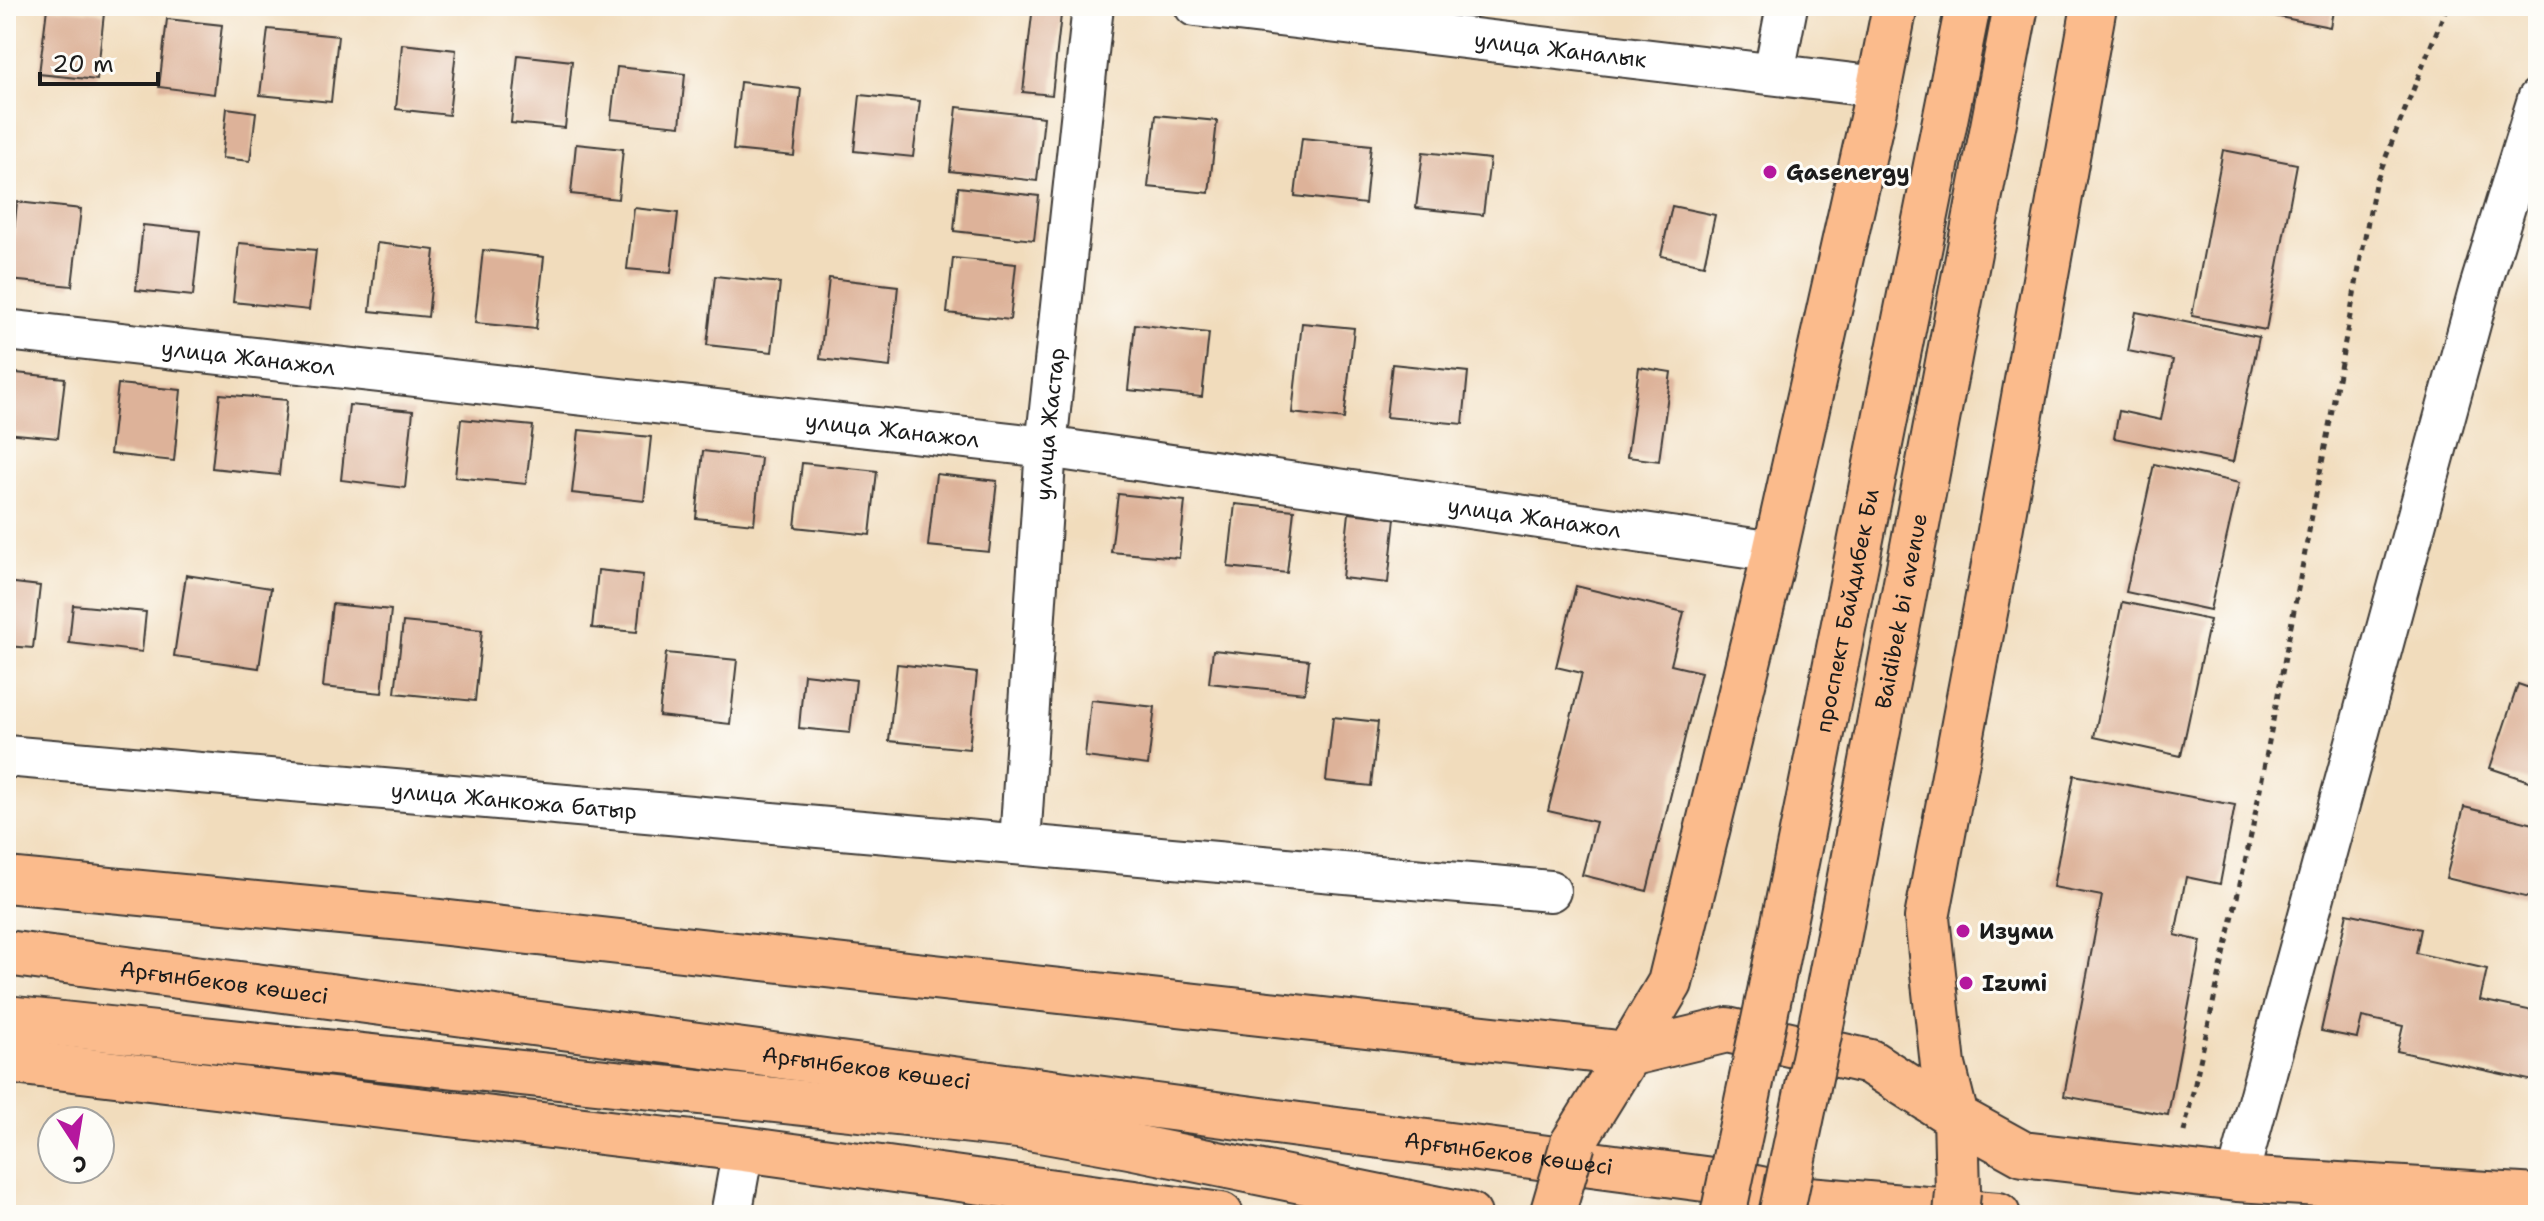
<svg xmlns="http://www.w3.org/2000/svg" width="2544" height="1221" viewBox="0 0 2544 1221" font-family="'Shantell Sans',sans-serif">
<rect width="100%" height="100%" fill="#fdfcf7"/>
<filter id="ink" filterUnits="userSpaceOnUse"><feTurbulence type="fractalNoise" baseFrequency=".0125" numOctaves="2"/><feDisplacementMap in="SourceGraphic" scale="16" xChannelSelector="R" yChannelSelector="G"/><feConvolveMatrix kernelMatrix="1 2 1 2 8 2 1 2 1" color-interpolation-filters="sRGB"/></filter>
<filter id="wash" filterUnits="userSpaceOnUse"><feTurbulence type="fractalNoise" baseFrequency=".006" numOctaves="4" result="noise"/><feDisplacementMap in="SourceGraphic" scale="32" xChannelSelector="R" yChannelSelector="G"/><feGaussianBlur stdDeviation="1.8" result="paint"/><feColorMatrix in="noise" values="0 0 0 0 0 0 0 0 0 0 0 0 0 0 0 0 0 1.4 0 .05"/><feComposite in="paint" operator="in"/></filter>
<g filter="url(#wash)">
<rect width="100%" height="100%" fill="#f1dcbc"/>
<g id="blocks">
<g fill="#ddb299">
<path d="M1033,6H1062L1052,95L1023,92Z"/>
<path d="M2225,6H2334L2330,27Z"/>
<path d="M47,8L104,13L97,80L39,74Z"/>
<path d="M167,19L222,25L214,94L159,87Z"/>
<path d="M268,29L338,36L331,102L260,95Z"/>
<path d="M402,44L456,50L449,115L396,109Z"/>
<path d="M518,55L572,61L565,128L511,123Z"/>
<path d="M617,67L685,74L680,126L611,119Z"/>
<path d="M740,82L801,89L794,156L733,150Z"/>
<path d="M860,95L920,101L913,157L854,151Z"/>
<path d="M957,107L1044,117L1037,181L950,171Z"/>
<path d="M227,108L256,112L250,161L222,158Z"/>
<path d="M1156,115L1217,121L1209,193L1148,187Z"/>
<path d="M1302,138L1371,145L1365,204L1295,196Z"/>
<path d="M576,144L623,149L618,199L571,194Z"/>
<path d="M2223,150L2297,164L2266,330L2192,316Z"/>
<path d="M1423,152L1490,159L1483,215L1416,208Z"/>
<path d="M958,187L1039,196L1034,240L954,231Z"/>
<path d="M17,202L81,209L72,286L9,280Z"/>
<path d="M1672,206L1715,215L1704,265L1661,256Z"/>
<path d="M634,208L678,213L671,273L627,269Z"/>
<path d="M143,225L200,231L193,296L136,290Z"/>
<path d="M239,243L316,250L309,310L233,302Z"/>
<path d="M377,243L435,250L428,317L370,311Z"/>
<path d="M483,250L544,257L536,329L475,323Z"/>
<path d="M953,258L1016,264L1010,320L947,313Z"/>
<path d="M715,276L780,283L772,352L707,345Z"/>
<path d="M829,278L898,286L890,367L820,359Z"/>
<path d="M2136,312L2259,337L2233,462L2114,438L2119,411L2161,420L2173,360L2128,351Z"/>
<path d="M1302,323L1354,328L1344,419L1292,413Z"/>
<path d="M1135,324L1209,333L1202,397L1128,390Z"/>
<path d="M1392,364L1468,372L1463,424L1386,417Z"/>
<path d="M1639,367L1671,372L1659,461L1627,457Z"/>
<path d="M6,372L65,378L58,438L6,433Z"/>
<path d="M118,384L181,390L174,461L110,454Z"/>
<path d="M220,394L287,400L279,475L212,468Z"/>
<path d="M349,405L413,411L405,488L341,480Z"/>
<path d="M461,419L533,426L526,484L455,477Z"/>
<path d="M579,430L651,437L644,501L572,493Z"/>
<path d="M703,451L761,458L754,524L696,518Z"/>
<path d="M802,463L877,471L870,535L795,527Z"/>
<path d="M2154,464L2239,483L2210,610L2126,592Z"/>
<path d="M936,474L997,481L989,552L928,546Z"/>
<path d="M1118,494L1185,501L1179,558L1111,552Z"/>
<path d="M1235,504L1294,510L1287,573L1228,567Z"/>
<path d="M1349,513L1395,518L1388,583L1342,578Z"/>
<path d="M598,570L643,575L637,632L592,628Z"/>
<path d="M186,575L271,588L259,668L174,656Z"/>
<path d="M6,582L40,586L33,648L6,646Z"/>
<path d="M1576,586L1684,612L1671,665L1701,672L1647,891L1582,875L1596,822L1548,811L1582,673L1556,667Z"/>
<path d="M2122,602L2210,620L2181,756L2094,737Z"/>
<path d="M332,604L391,610L382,693L323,687Z"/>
<path d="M73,605L146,612L142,652L69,643Z"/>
<path d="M403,622L482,630L475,701L395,693Z"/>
<path d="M1213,650L1309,660L1305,693L1209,683Z"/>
<path d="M666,653L737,660L730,724L659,716Z"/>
<path d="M897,664L977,673L969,749L889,741Z"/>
<path d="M804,674L856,680L850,733L799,728Z"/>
<path d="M2518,684L2538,691V784L2490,768Z"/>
<path d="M1091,700L1155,707L1148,765L1085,757Z"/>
<path d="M1333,717L1378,722L1371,786L1326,781Z"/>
<path d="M2074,775L2235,805L2220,884L2186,877L2175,935L2201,941L2168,1115L2064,1096L2102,896L2053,887Z"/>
<path d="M2464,807L2538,825V900L2446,878Z"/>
<path d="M2347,913L2421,929L2416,953L2487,969L2480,1000L2538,1012V1082L2397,1051L2403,1026L2362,1017L2357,1038L2321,1031Z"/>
</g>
</g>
</g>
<g filter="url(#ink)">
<use href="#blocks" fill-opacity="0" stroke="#3c3934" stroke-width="2"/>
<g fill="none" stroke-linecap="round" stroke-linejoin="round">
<defs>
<g id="minor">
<path id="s1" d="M1195,6L1879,87"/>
<path d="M1774,73L1787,6"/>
<path id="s2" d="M6,330L1046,447L1775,552"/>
<path id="s3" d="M6,756L1550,891"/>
<path id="s4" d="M1020,843L1046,447L1093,6"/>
<path d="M2237,1179L2479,291L2538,99"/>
<path d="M731,1215L743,1149"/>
</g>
<g id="major">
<path d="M2094,6L1992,576L1927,918L1943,1065L1956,1117L2023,1154L2237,1179L2538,1197"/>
<path d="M6,880L403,918L1628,1054L1670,983L1775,552L1879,87L1895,6"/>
<path id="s5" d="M6,953L1727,1182L1808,1199L1998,1215"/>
<path id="s6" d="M1771,987L1968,6"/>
<path id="s7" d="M1828,992L2016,6"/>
<path d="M6,1018L1018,1126L1129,1146L1469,1215"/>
<path d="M6,1061L743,1149L1221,1215"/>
<path d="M1573,1143L1628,1054L1727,1030L1870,1062L1956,1117L1958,1192"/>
</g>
</defs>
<use href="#minor" stroke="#3c3934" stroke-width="44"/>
<use href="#major" stroke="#3c3934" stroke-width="48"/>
<path stroke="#3c3934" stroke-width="5" stroke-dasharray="6 6" stroke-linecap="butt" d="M2184,1132L2252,831L2375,184L2447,6"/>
<use href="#minor" stroke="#fff" stroke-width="40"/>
<use href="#major" stroke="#fbbb8c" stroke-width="44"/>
<defs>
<g id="major-bridge">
<path d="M1552,1215L1573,1143"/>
<path d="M1723,1215L1771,987"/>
<path d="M1781,1215L1828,992"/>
<path d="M1956,1215L1958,1192"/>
</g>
</defs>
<use href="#major-bridge" stroke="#3c3934" stroke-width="48" stroke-linecap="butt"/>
<use href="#major-bridge" stroke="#fbbb8c" stroke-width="44"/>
</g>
</g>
<g fill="#b5179e" stroke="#fdfcf7" stroke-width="3">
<circle cx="1770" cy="172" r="8"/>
<circle cx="1963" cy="931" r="8"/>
<circle cx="1966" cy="983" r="8"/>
</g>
<g text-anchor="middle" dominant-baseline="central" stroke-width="6" stroke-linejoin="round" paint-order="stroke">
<g font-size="22" fill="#1c1c1c" stroke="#fdfcf7">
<text stroke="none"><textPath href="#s1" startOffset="368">улица Жаналык</textPath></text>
<text stroke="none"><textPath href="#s2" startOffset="244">улица Жанажол</textPath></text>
<text stroke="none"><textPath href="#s4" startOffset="420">улица Жастар</textPath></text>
<text stroke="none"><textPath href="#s2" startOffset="892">улица Жанажол</textPath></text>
<text stroke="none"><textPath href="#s2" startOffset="1540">улица Жанажол</textPath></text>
<text stroke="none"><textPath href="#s6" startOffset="384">проспект Байдибек Би</textPath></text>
<text stroke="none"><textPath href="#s7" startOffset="388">Baidibek bi avenue</textPath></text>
<text stroke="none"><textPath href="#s3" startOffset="510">улица Жанкожа батыр</textPath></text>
<text stroke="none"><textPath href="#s5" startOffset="220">Арғынбеков көшесі</textPath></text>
<text stroke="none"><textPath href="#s5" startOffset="868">Арғынбеков көшесі</textPath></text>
<text stroke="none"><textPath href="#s5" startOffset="1516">Арғынбеков көшесі</textPath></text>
</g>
<g font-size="22" font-weight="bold" fill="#1c1c1c" stroke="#fdfcf7" text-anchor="start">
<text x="1786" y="172">Gasenergy</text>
<text x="1979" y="931">Изуми</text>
<text x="1982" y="983">Izumi</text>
</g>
</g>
<rect width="2544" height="1221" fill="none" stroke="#fdfcf7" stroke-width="32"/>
<g transform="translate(76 1145) rotate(168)"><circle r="38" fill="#fdfcf7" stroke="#a3a29f" stroke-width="2"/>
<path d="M0-6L14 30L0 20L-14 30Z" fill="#b5179e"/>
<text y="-12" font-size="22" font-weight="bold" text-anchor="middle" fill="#1c1c1c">С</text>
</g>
<path d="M40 72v12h118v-12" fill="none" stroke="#1c1c1c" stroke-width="4"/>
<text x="52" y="72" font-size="24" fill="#1c1c1c" stroke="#fdfcf7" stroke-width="6" paint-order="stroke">20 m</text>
</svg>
